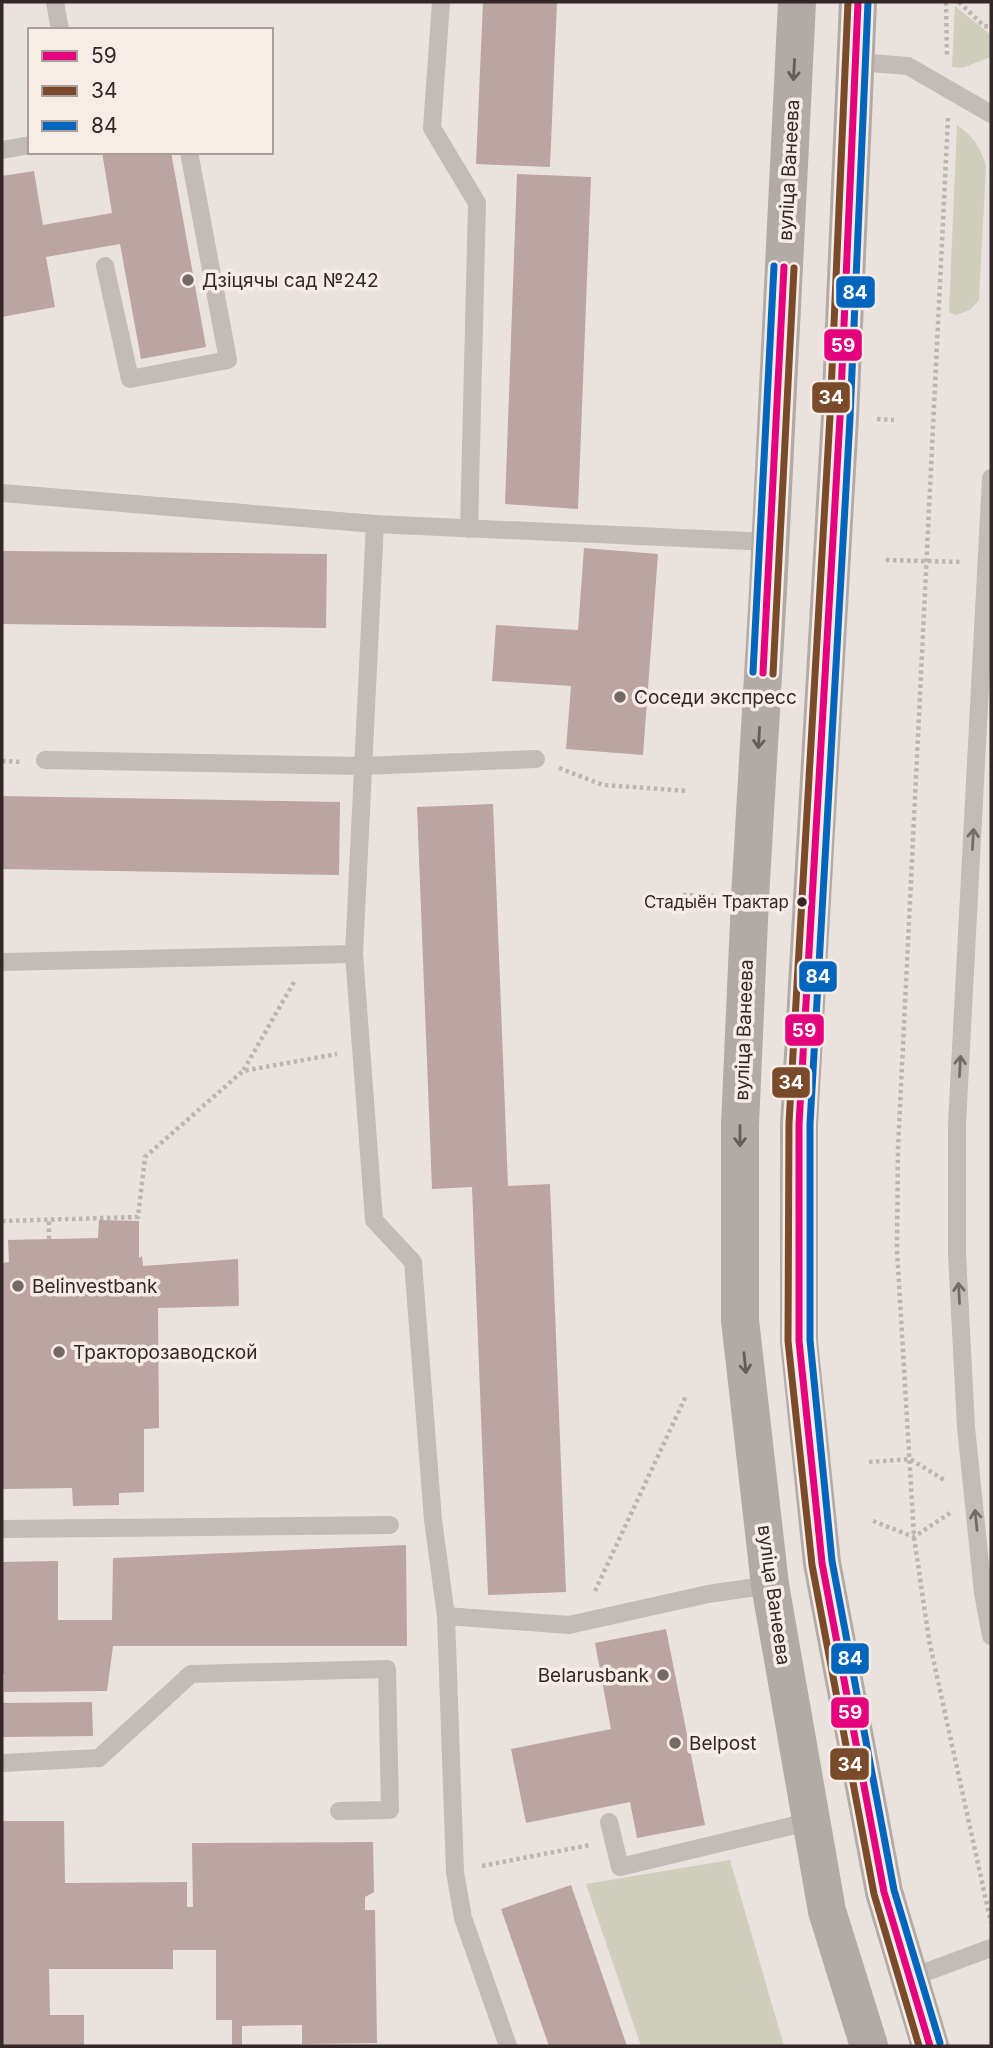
<svg xmlns="http://www.w3.org/2000/svg" width="993" height="2048" viewBox="0 0 993 2048" font-family="Inter,sans-serif">
<rect width="100%" height="100%" fill="#eae2df"/>
<g fill="#ceceba">
<path d="M955,6L991,35L990,57L963,68L952,67Z"/>
<path d="M957,125C974,137 980,147 986,166L979,300L970,310L956,315L949,312Z"/>
<path d="M730,1860L784,2046H641L586,1884Z"/>
</g>
<g fill="#bca4a2">
<path d="M483,2H557L550,167L476,164Z"/>
<path d="M102,152H171L206,347L141,359L120,244L46,257L55,307L2,317V176L34,171L43,225L112,213Z"/>
<path d="M517,174L591,177L578,509L505,504Z"/>
<path d="M584,548L658,554L643,755L566,749L571,686L492,681L496,625L578,630Z"/>
<path d="M2,551L327,554L326,628L2,624Z"/>
<path d="M2,796L340,802L339,875L2,869Z"/>
<path d="M493,804L508,1186L550,1184L566,1592L488,1595L472,1187L432,1189L417,807Z"/>
<path d="M99,1220L139,1221V1258L142,1256L143,1266L238,1259L239,1306L158,1308L159,1428L144,1429V1492L119,1493V1505L73,1506L72,1488L2,1489V1263L9,1262L8,1240L98,1238Z"/>
<path d="M406,1545L407,1646H113L107,1691L4,1692V1674H2V1562L58,1561V1620H112L113,1558Z"/>
<path d="M666,1629L705,1825L637,1838L630,1802L526,1823L511,1749L611,1729L595,1643Z"/>
<path d="M92,1702L93,1736L2,1737V1703Z"/>
<path d="M2,1821H64L65,1883L187,1882V1907H193L192,1843L373,1842L374,1892L365,1897V1910H375L377,2043L302,2044V2025L242,2026V2046H232V2020H216V1950H173V1969H49L50,2015H84V2046H2Z"/>
<path d="M571,1885L627,2046H549L501,1909Z"/>
</g>
<g fill="none" stroke-linecap="round" stroke-linejoin="round">
<g stroke="#bcb4b1" stroke-width="4.5" stroke-dasharray="3.5 3.5" stroke-linecap="butt">
<path d="M946,2L947,57"/>
<path d="M959,2L984,26L991,27"/>
<path d="M948,118L898,1148L897,1250L914,1537L929,1640L991,1923"/>
<path d="M877,419L894,420"/>
<path d="M886,560L962,562"/>
<path d="M2,761L22,762"/>
<path d="M559,768L603,785L688,791"/>
<path d="M683,895L714,896"/>
<path d="M294,982L243,1071L337,1054"/>
<path d="M2,1221L138,1217L145,1157L243,1071"/>
<path d="M49,1239V1220"/>
<path d="M869,1462L910,1459L946,1481"/>
<path d="M873,1521L914,1537L950,1513"/>
<path d="M595,1591L686,1396"/>
<path d="M482,1866L590,1845"/>
</g>
<g stroke="#c3bbb8" stroke-width="18">
<path d="M55,2L60,30"/>
<path d="M441,2L432,128L477,203L469,529"/>
<path d="M857,62L908,66L991,114"/>
<path d="M2,150L30,145"/>
<path d="M105,266L130,379L228,360L189,152"/>
<path d="M991,478L957,1124V1254L966,1427L983,1593L991,1636"/>
<path d="M2,493L375,524"/>
<path d="M45,760L363,766L536,759"/>
<path d="M354,954L375,524L770,542"/>
<path d="M2,962L354,954L374,1220L413,1262L433,1520L446,1616L455,1872L463,1918L508,2046"/>
<path d="M2,1529L390,1525"/>
<path d="M446,1616L569,1625L708,1594L770,1585"/>
<path d="M2,1763L99,1758L191,1674L387,1669L390,1810L339,1811"/>
<path d="M609,1822L620,1867L812,1821"/>
<path d="M910,1978L991,1948"/>
</g>
<g stroke="#b2aaa7" stroke-width="38">
<path d="M797,2L768,591L750,898L740,1125V1320L770,1585L827,1911L869,2046"/>
<path d="M858,2L840,417L799,1124V1341L822,1563L884,1892L930,2046"/>
</g>
<defs>
<g id="bus-1">
<path d="M858,2L840,417L799,1124V1341L822,1563L884,1892L930,2046"/>
<path d="M763,673L784,267"/>
</g>
<g id="bus-2">
<path d="M848,2L830,416L789,1123L788,1341L812,1565L874,1894L919,2046"/>
<path d="M773,674L794,268"/>
</g>
<g id="bus-3">
<path d="M868,2L850,418L810,1124V1340L832,1561L894,1890L940,2043"/>
<path d="M753,672L774,266"/>
</g>
</defs>
<use href="#bus-1" stroke="#f7ece6" stroke-width="12"/>
<use href="#bus-2" stroke="#f7ece6" stroke-width="12"/>
<use href="#bus-3" stroke="#f7ece6" stroke-width="12"/>
<use href="#bus-1" stroke="#e5007d" stroke-width="7"/>
<use href="#bus-2" stroke="#7a4b2a" stroke-width="7"/>
<use href="#bus-3" stroke="#0065bd" stroke-width="7"/>
</g>
<defs><path id="oneway-shaft" d="M-6 0H5M1.5-3L5.5 0L1.5 3" fill="none" stroke-width="1.6" stroke-linecap="round" stroke-linejoin="round" transform="scale(1.75)"/></defs>
<g stroke="#665c5a">
<use href="#oneway-shaft" transform="translate(794 70) rotate(93)"/>
<use href="#oneway-shaft" transform="translate(759 738) rotate(93)"/>
<use href="#oneway-shaft" transform="translate(740 1136) rotate(90)"/>
<use href="#oneway-shaft" transform="translate(745 1363) rotate(84)"/>
</g>
<g stroke="#746a68">
<use href="#oneway-shaft" transform="translate(973 839) rotate(-87)"/>
<use href="#oneway-shaft" transform="translate(960 1066) rotate(-87)"/>
<use href="#oneway-shaft" transform="translate(959 1293) rotate(-93)"/>
<use href="#oneway-shaft" transform="translate(976 1520) rotate(-96)"/>
</g>
<g fill="#736967" stroke="#f7ece6" stroke-width="2.5">
<circle cx="188" cy="280" r="7"/>
<circle cx="620" cy="697" r="7"/>
<circle cx="18" cy="1286" r="7"/>
<circle cx="59" cy="1352" r="7"/>
<circle cx="663" cy="1675" r="7"/>
<circle cx="675" cy="1743" r="7"/>
</g>
<circle fill="#332827" stroke="#f7ece6" stroke-width="2.5" cx="802" cy="902" r="6"/>
<g text-anchor="middle" dominant-baseline="central" stroke-width="7" stroke-linejoin="round" paint-order="stroke">
<g font-size="17" fill="#332827" stroke="#f7ece6" text-anchor="end">
<text x="789" y="902">Стадыён Трактар</text>
</g>
<g font-size="19" fill="#332827" stroke="#f7ece6">
<text transform="translate(789 170) rotate(-87)">вуліца Ванеева</text>
<text transform="translate(744 1030) rotate(-88)">вуліца Ванеева</text>
<text transform="translate(774 1595) rotate(82)">вуліца Ванеева</text>
</g>
<g font-size="19" fill="#332827" stroke="#f7ece6" text-anchor="start">
<text x="202" y="280">Дзіцячы сад №242</text>
<text x="634" y="697">Соседи экспресс</text>
<text x="32" y="1286">Belinvestbank</text>
<text x="73" y="1352">Тракторозаводской</text>
<text x="649" y="1675" text-anchor="end">Belarusbank</text>
<text x="689" y="1743">Belpost</text>
</g>
</g>
<g stroke="#f7ece6" stroke-width="2.5">
<rect x="835" y="275" width="41" height="34" rx="7" fill="#0065bd"/>
<rect x="823" y="328" width="40" height="34" rx="7" fill="#e5007d"/>
<rect x="811" y="381" width="40" height="33" rx="7" fill="#7a4b2a"/>
<rect x="798" y="960" width="40" height="33" rx="7" fill="#0065bd"/>
<rect x="784" y="1013" width="41" height="34" rx="7" fill="#e5007d"/>
<rect x="771" y="1066" width="40" height="33" rx="7" fill="#7a4b2a"/>
<rect x="830" y="1642" width="40" height="33" rx="7" fill="#0065bd"/>
<rect x="830" y="1696" width="40" height="33" rx="7" fill="#e5007d"/>
<rect x="829" y="1747" width="41" height="34" rx="7" fill="#7a4b2a"/>
</g>
<g font-size="19" text-anchor="middle" font-weight="bold" fill="#fff">
<text x="855" y="299">84</text>
<text x="843" y="352">59</text>
<text x="831" y="404">34</text>
<text x="818" y="983">84</text>
<text x="804" y="1037">59</text>
<text x="791" y="1089">34</text>
<text x="850" y="1665">84</text>
<text x="850" y="1719">59</text>
<text x="850" y="1771">34</text>
</g>
<rect width="993" height="2048" fill="none" stroke="#332827" stroke-width="7"/>
<rect x="28" y="28" width="245" height="126" fill="#f7ece6" stroke="#a99e9a" stroke-width="2"/>
<rect x="42" y="51" width="35" height="10" fill="#e5007d" stroke="#a99e9a" stroke-width="2"/>
<text x="91" y="63" font-size="21" fill="#332827">59</text>
<rect x="42" y="86" width="35" height="10" fill="#7a4b2a" stroke="#a99e9a" stroke-width="2"/>
<text x="91" y="98" font-size="21" fill="#332827">34</text>
<rect x="42" y="121" width="35" height="10" fill="#0065bd" stroke="#a99e9a" stroke-width="2"/>
<text x="91" y="133" font-size="21" fill="#332827">84</text>
</svg>
